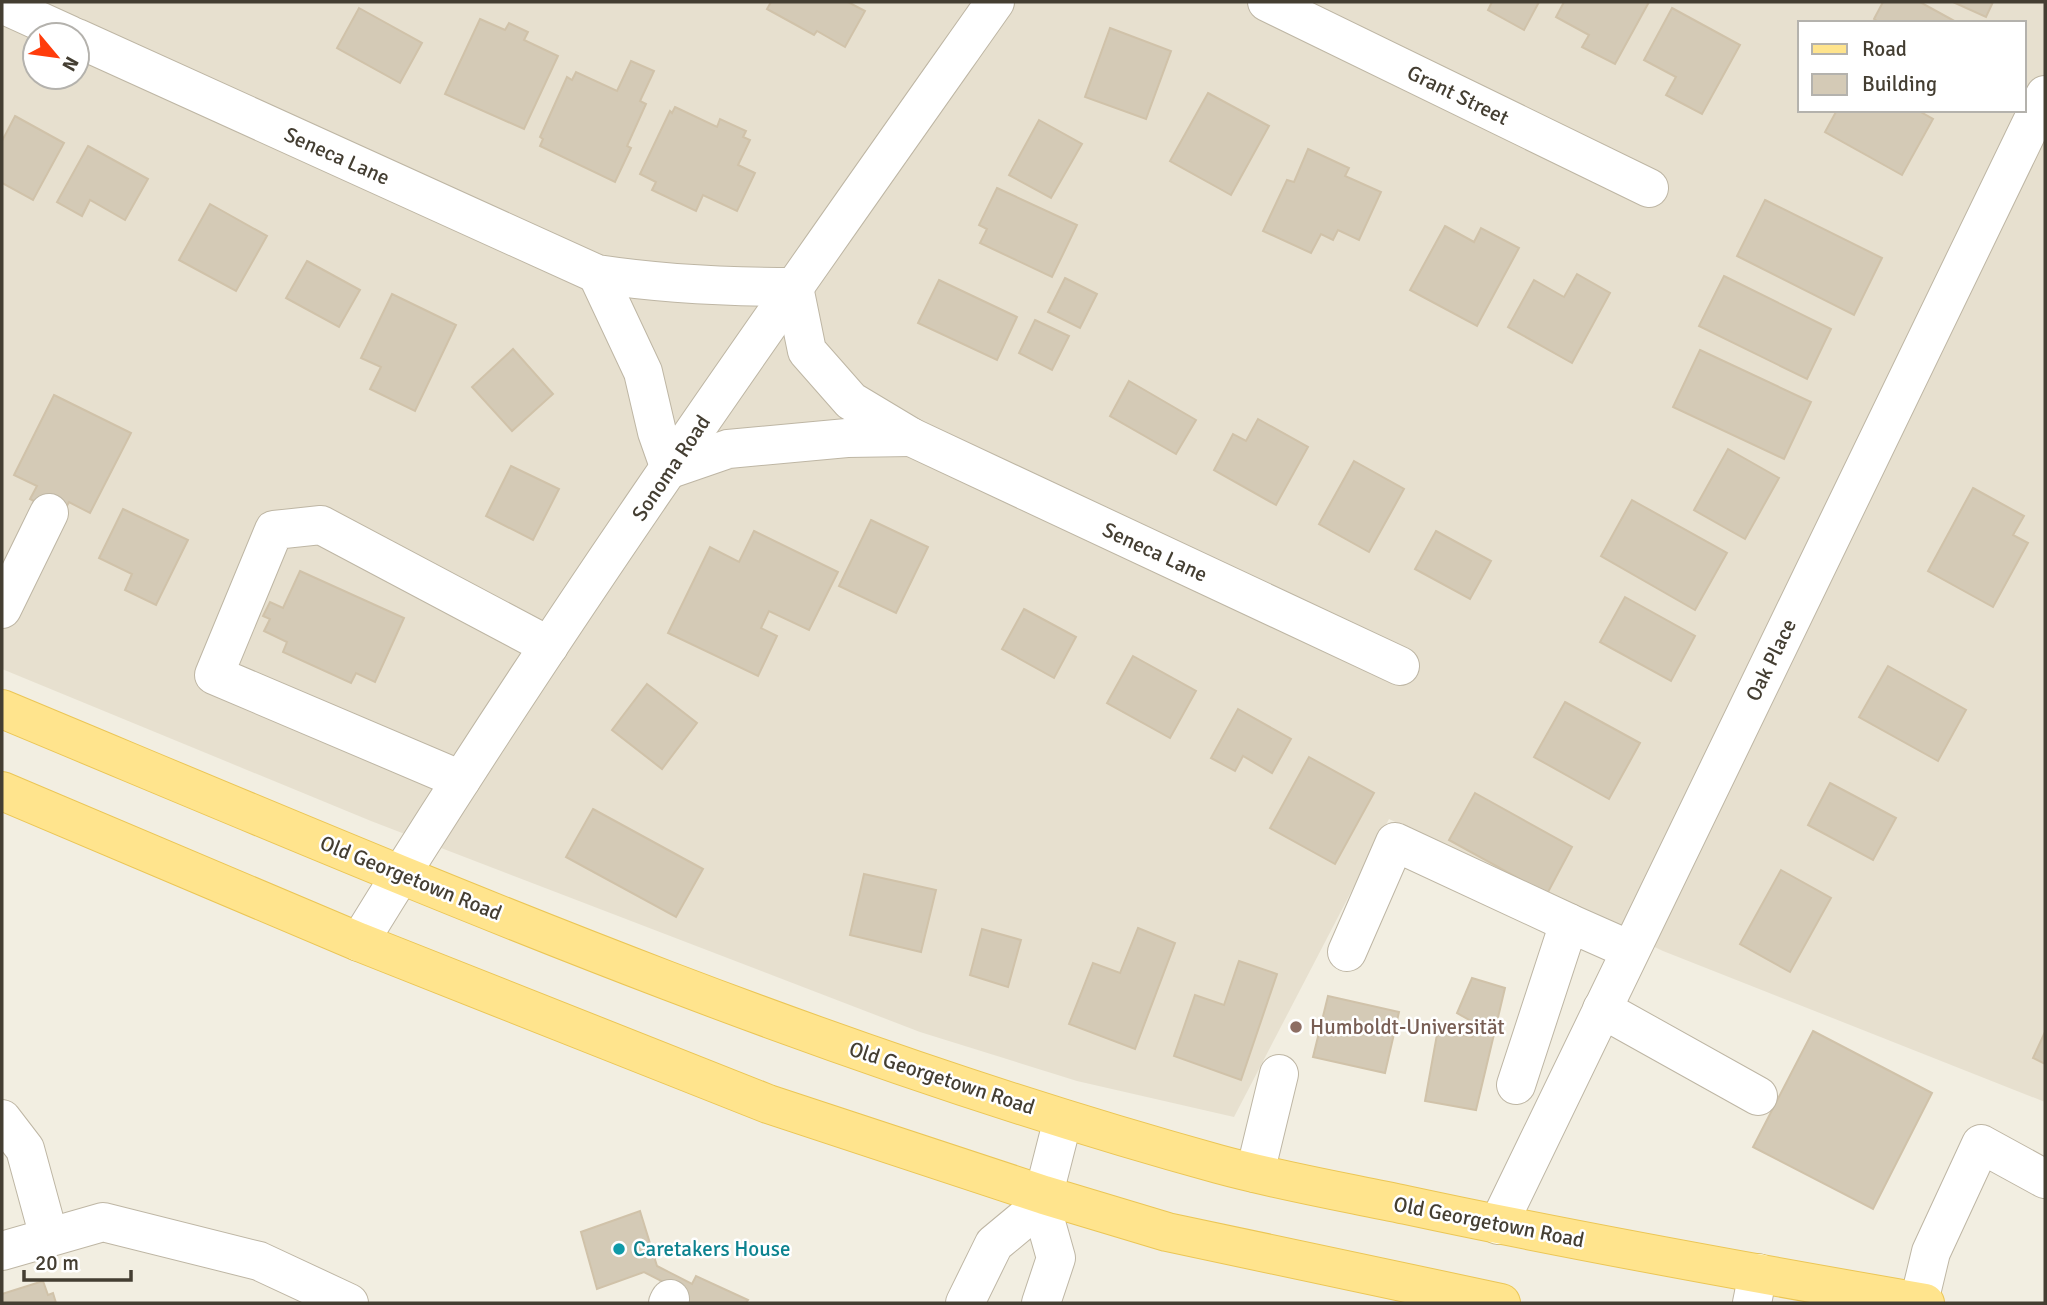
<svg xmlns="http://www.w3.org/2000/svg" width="2047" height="1305" viewBox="0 0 2047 1305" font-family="Signika,sans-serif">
<rect width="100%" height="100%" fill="#f2eee1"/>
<path fill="#e7e0cf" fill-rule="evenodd" d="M2,2H2045V1102L1663,951L1389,819L1234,1117L1077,1081L920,1032L371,821L2,669ZM1800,23H2024V110H1800ZM35,35H77V77H35Z"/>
<g fill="#d4cab6" stroke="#d0c2a9" stroke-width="2">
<path d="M771,2H848L865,11L845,47L817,31L814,35L767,9Z"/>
<path d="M1492,2H1539L1524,30L1488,10Z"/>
<path d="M1564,2H1649L1615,64L1582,47L1589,35L1556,17Z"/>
<path d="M1883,2H1920L1958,23H1880L1874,19Z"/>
<path d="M1953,2H1993L1986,17Z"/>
<path d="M359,8L422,43L400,83L337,48Z"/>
<path d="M1672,8L1740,45L1702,114L1666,95L1676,77L1644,60Z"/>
<path d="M480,19L505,30L509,23L528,32L524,40L558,56L524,129L445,94Z"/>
<path d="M1110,28L1171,51L1146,119L1085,97Z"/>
<path d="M631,61L654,71L640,101L646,104L627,146L631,148L615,182L540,146L543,139L540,137L567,77L572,80L576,72L617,91Z"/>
<path d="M1208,93L1269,126L1231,195L1170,161Z"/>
<path d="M675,107L717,127L720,119L746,131L743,137L750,140L738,165L755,173L737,211L703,195L696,211L652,190L656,182L640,174L670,111L672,113Z"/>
<path d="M1837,110H1917L1933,119L1902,175L1825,132Z"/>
<path d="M15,116L64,143L33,200L2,183V141Z"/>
<path d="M1039,120L1082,144L1051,198L1009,175Z"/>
<path d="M88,146L148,179L125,220L90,200L82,216L57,202Z"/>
<path d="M1308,149L1349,168L1345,176L1381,192L1359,240L1338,230L1333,240L1321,234L1311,253L1263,231L1287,180L1294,182Z"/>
<path d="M997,188L1077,225L1052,277L980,243L987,229L979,225Z"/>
<path d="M1765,200L1882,258L1854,315L1737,256Z"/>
<path d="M210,204L267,236L236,291L179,260Z"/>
<path d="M1445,226L1474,242L1481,228L1519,248L1477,326L1410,290Z"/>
<path d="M307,261L360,290L339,327L286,298Z"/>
<path d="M1577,274L1610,293L1572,363L1508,327L1534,280L1564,297Z"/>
<path d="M1724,276L1831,329L1807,379L1699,326Z"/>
<path d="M1065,278L1097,294L1080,328L1048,312Z"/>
<path d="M939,280L1017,317L997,360L918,323Z"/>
<path d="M392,294L456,325L415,411L370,389L381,367L361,358Z"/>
<path d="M1035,320L1069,336L1052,370L1019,353Z"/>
<path d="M513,349L553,394L512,431L472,387Z"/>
<path d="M1700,350L1811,402L1784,459L1673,407Z"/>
<path d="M1129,381L1196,420L1176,454L1110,416Z"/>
<path d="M54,395L131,433L90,513L69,502L62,515L30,499L37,486L14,475Z"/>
<path d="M1258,419L1308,447L1276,505L1214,470L1233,434L1246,441Z"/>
<path d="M1728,449L1779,478L1745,539L1694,510Z"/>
<path d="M1354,461L1404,489L1369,552L1319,524Z"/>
<path d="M511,466L559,489L533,540L486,516Z"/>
<path d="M1973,488L2024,516L2013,535L2028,543L1993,607L1928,571Z"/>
<path d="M1632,500L1727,553L1695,610L1601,556Z"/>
<path d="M123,509L188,540L156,605L125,590L132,574L99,558Z"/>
<path d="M871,520L928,547L896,613L839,586Z"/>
<path d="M754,531L838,572L809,630L769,611L761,628L777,636L758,676L668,633L710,547L739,562Z"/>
<path d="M1436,531L1491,561L1470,599L1415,569Z"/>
<path d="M300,571L404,618L375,682L356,673L351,683L283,652L287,642L264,631L270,619L263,616L270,602L283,608Z"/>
<path d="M1625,597L1695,636L1671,681L1600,642Z"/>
<path d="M1024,609L1076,637L1054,678L1002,649Z"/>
<path d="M1133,656L1196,691L1170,738L1107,703Z"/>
<path d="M1888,666L1966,710L1938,761L1859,717Z"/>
<path d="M647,684L697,723L662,769L612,730Z"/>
<path d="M1565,702L1640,743L1609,799L1534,757Z"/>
<path d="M1238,709L1291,739L1272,773L1243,756L1235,771L1211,758Z"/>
<path d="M1309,757L1374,793L1335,864L1270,828Z"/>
<path d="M1830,783L1896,818L1873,860L1808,825Z"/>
<path d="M1475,793L1572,847L1547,894L1449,840Z"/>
<path d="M593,809L703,869L676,917L566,857Z"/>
<path d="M1781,870L1831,898L1790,972L1740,944Z"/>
<path d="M864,874L936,890L921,952L850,935Z"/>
<path d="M1138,928L1175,943L1135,1049L1069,1024L1093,963L1120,973Z"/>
<path d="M982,929L1021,940L1008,987L970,975Z"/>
<path d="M1239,961L1277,974L1241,1080L1174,1056L1195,995L1224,1005Z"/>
<path d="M1472,978L1505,988L1476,1110L1425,1101L1438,1029L1472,1037L1478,1025L1457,1013Z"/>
<path d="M1328,996L1399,1012L1385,1073L1313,1057Z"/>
<path d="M1813,1031L1932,1093L1873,1209L1753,1147Z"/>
<path d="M2045,1032V1064L2033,1058Z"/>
<path d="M640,1211L657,1266L692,1284L696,1276L748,1300L746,1303H682L687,1294L644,1272L597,1289L581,1232Z"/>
<path d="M43,1281L48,1295L53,1293L56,1303H2V1294Z"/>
</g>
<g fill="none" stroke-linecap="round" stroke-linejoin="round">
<defs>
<g id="minor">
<path d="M1267,2L1649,188"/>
<path d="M2,4L70,35"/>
<path d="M77,38L597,274C663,284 727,287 794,287L807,351L851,401L911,437L1400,666"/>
<path d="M597,274L643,372L657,432L670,469L728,449L847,438L911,437"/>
<path d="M2,609L49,513"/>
<path d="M461,780L214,675L274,530L321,525L549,646"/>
<path d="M359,942C557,620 777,311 995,2"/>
<path d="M1347,952L1395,842L1569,923"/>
<path d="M1602,1009L1758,1096"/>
<path d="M1516,1085L1569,923L1630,950"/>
<path d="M2,1119L25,1149L49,1237"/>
<path d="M1255,1173L1279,1074"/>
<path d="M1498,1225L2045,95"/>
<path d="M2,1251L103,1222L259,1261L349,1303"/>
<path d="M1919,1302L1931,1252L1981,1144L2045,1179"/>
<path d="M668,1303L670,1299"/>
<path d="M965,1303L994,1244L1041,1205"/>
<path d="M1041,1303L1056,1258L1041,1205L1063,1119"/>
<path d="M1752,1303L1758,1273"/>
</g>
<g id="major">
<path d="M2,709C401,875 800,1049 1218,1164C1280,1181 1344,1192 1406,1205C1578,1242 1752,1273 1925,1303"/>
<path d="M2,791L359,942L768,1104L1044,1195L1167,1232L1501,1303"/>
</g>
</defs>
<use href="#minor" stroke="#beb6a4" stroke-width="40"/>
<use href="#major" stroke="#ebc656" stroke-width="40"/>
<use href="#minor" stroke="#fff" stroke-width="38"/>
<use href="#major" stroke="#ffe48d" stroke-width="38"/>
</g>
<circle fill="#8d6e63" stroke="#fff" stroke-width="2.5" cx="1296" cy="1027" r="7"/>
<circle fill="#0f9aa8" stroke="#fff" stroke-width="2.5" cx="619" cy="1249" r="7"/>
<g text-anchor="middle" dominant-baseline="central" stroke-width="5" stroke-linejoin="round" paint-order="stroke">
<g font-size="21" fill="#443e32" stroke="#fff">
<text transform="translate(1458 95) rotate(26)">Grant Street</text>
<text transform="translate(337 156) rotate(24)">Seneca Lane</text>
<text transform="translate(671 468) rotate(-56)">Sonoma Road</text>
<text transform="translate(1155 552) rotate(25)">Seneca Lane</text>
<text transform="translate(1771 660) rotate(-64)">Oak Place</text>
<text transform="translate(411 878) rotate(22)">Old Georgetown Road</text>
<text transform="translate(942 1078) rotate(18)">Old Georgetown Road</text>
<text transform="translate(1489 1222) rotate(11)">Old Georgetown Road</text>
</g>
<g font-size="21" fill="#785e54" stroke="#fff" text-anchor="start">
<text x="1310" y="1027">Humboldt-Universität</text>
</g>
<g font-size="21" fill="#0d838f" stroke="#fff" text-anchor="start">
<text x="633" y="1249">Caretakers House</text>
</g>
</g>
<rect width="2047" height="1305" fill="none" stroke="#443e32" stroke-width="7"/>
<rect x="1798" y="21" width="228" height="91" fill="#ffffff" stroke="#b4b2ad" stroke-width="2"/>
<rect x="1812" y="44" width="35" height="10" fill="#ffe48d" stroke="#b4b2ad" stroke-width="2"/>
<text x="1862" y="56" font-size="21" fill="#443e32">Road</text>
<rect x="1812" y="74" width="35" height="21" fill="#d4cab6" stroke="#b4b2ad" stroke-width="2"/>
<text x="1862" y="91" font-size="21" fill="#443e32">Building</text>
<g transform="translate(56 56) rotate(119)"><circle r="33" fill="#ffffff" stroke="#b4b2ad" stroke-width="2"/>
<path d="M0-5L12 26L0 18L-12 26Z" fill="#ff3c0b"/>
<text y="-10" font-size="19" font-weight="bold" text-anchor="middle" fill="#443e32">N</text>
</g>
<path d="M24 1270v10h107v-10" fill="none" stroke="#443e32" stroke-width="3.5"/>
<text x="35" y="1270" font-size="21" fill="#443e32" stroke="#ffffff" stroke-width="5" paint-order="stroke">20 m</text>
</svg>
